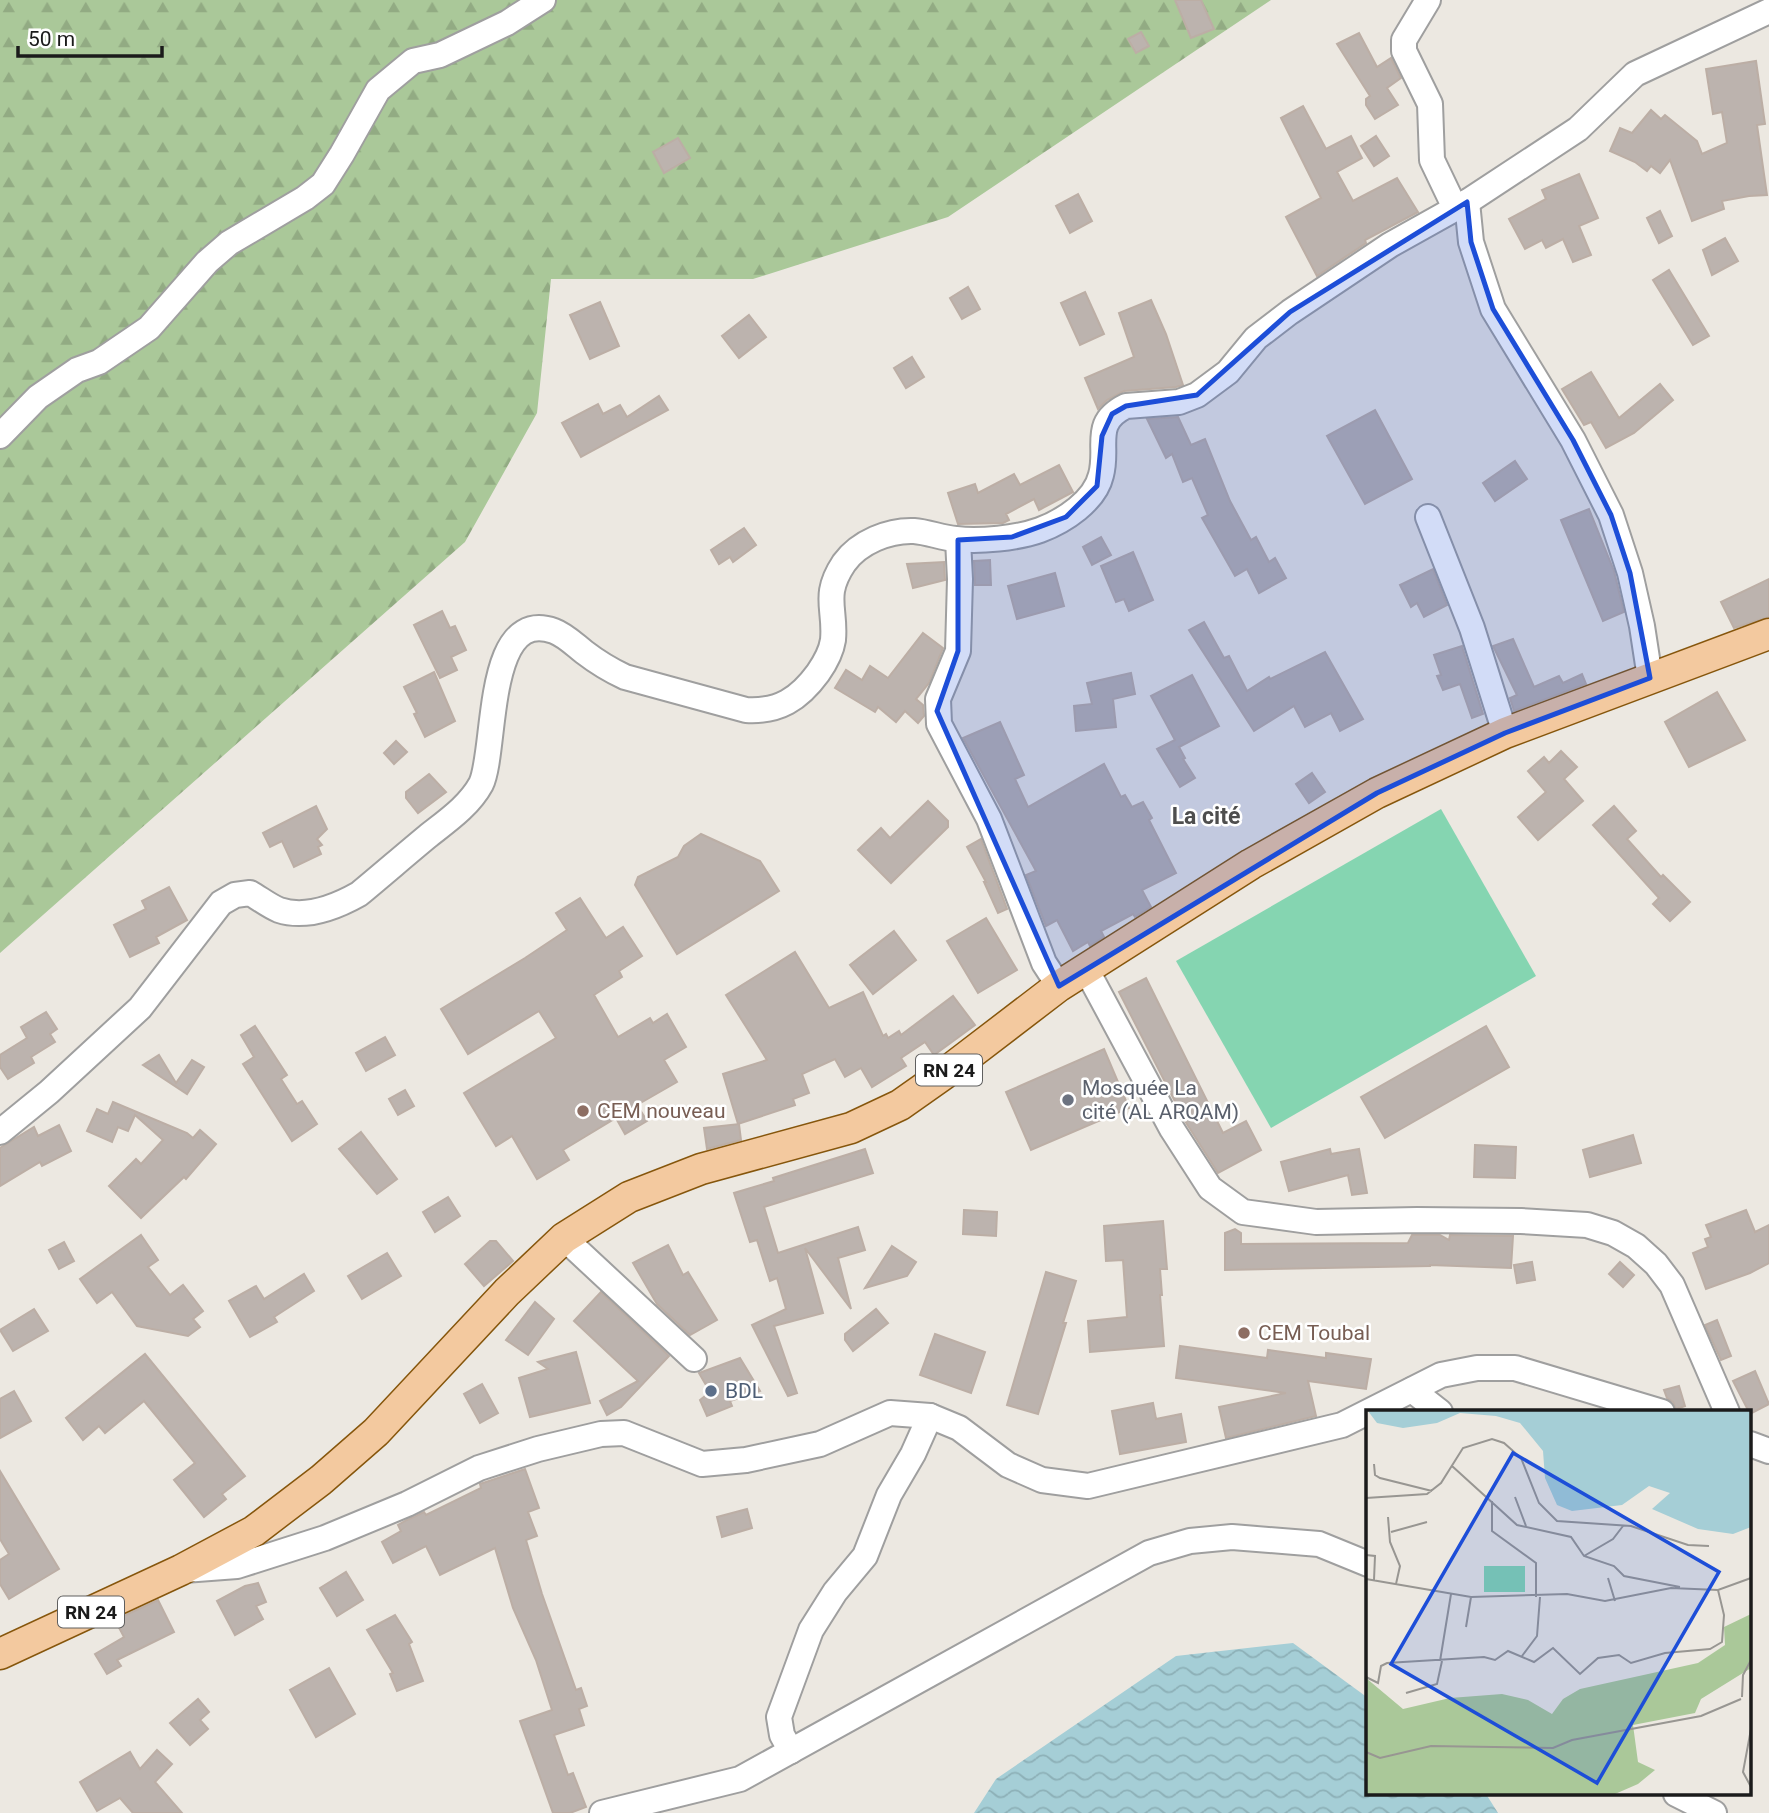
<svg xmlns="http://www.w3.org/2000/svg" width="1769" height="1813" viewBox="0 0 1769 1813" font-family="Roboto,sans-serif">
<defs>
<pattern id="forest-firs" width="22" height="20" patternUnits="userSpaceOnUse" patternTransform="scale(1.75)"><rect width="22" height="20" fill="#aac899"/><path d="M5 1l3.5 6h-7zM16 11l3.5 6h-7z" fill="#92ab83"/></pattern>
<pattern id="water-waves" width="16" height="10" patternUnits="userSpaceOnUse" patternTransform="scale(1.75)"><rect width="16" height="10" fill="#a5ced6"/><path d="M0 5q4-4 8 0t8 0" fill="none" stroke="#8db0b7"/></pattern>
</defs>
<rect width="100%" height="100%" fill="#ece8e1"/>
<path fill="url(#forest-firs)" d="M0,0H1271L948,217L753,279H551L537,413L465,542L0,953Z"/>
<path fill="#85d5b1" d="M1441,809L1536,976L1271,1128L1176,961Z"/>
<path fill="url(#water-waves)" d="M1293,1643L1368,1698V1794H1486L1498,1813H974L996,1779L1176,1656Z"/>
<g fill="#bcb3ae" stroke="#bcaea5" stroke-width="2">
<path d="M1175,0H1201L1214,29L1191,38Z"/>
<path d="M1141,32L1149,46L1136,53L1128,39Z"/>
<path d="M1359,33L1377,67L1391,58L1401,78L1387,88L1398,105L1375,119L1366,105V99L1370,96L1337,44Z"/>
<path d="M1756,61L1765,124L1757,125L1767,195L1749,196L1722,201L1724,209L1692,221L1670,160L1660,173L1651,166L1647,171L1635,162L1610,151L1620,128L1632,133L1651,110L1661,119L1665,115L1697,141L1702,154L1727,143L1722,112L1713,114L1706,69Z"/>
<path d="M1303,106L1326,149L1351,136L1362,158L1337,172L1353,201L1397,178L1418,212L1365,240L1366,243L1317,276L1286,217L1321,198L1281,118Z"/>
<path d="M1376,136L1389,156L1374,166L1361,146Z"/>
<path d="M678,138L690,158L664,173L653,152Z"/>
<path d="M1579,174L1598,218L1579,226L1591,255L1573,262L1563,239L1546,248L1542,240L1525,249L1509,219L1546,199L1542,190Z"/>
<path d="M1078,194L1092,221L1070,233L1056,206Z"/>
<path d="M1660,211L1672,236L1659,243L1647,218Z"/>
<path d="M1725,238L1738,261L1712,275L1703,250Z"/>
<path d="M1669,270L1709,336L1693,345L1653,280Z"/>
<path d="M968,287L980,309L962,319L950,298Z"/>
<path d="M1085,292L1104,334L1080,345L1061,303Z"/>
<path d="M1151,300L1166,334L1183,385L1176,387L1124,391L1107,400L1098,409L1085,378L1134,357L1119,313Z"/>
<path d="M600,302L619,346L590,359L570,315Z"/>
<path d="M749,315L766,337L739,358L722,336Z"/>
<path d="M912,357L924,377L906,388L894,368Z"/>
<path d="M1591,372L1619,418L1660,384L1673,400L1634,433L1606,448L1591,422L1584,425L1562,389Z"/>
<path d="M659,396L668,410L581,457L562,423L598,404L603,414L620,405L627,417Z"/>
<path d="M1375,410L1412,479L1365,504L1327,436Z"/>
<path d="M1178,417L1191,445L1205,439L1230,501L1251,540L1256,537L1269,562L1275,558L1286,578L1259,593L1247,569L1235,576L1202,518L1208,515L1192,478L1183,482L1172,454L1166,458L1147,419Z"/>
<path d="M1515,461L1527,479L1495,501L1483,483Z"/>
<path d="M1059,465L1073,492L1039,510L1034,499L1006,514L1009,520L1003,523L958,524L948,493L975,484L978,493L1014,474L1020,485Z"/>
<path d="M1589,509L1614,571L1624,612L1603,621L1561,520Z"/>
<path d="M744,528L756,545L733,562L730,557L719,564L711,550Z"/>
<path d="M1101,537L1111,555L1092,565L1083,547Z"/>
<path d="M1133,552L1153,600L1129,611L1124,599L1116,602L1101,566Z"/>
<path d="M990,560L991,585H975L974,561Z"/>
<path d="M944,562L945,580L913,588L907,564Z"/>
<path d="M1433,569L1447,605L1424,617L1417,603L1411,607L1400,585Z"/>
<path d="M1055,573L1064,606L1017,619L1008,586Z"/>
<path d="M1769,579V617L1734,628L1721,602Z"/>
<path d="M442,611L450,628L455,626L466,650L451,657L457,670L440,678L414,625Z"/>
<path d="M1204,622L1224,658L1229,656L1247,691L1269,677L1270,679L1325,652L1363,719L1340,731L1331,713L1305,727L1294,706L1254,731L1189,630Z"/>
<path d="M923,633L943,648L929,683L916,699L923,705L924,716L918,723L905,711L896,722L878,707L875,712L835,688L846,670L862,680L870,666L888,678Z"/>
<path d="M1513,639L1534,687L1559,676L1563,683L1582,674L1586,684L1514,711L1510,698L1517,695L1493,646Z"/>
<path d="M1462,646L1483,714L1472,718L1460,684L1443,690L1437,676L1441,675L1434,655Z"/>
<path d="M434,672L455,721L425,737L414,714L417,713L404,687Z"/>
<path d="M1131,673L1135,694L1113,699L1116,727L1076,731L1074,706L1092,704L1087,683Z"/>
<path d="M1192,675L1219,726L1179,747L1185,758L1183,759L1195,778L1180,787L1157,749L1175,740L1151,696Z"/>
<path d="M1717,692L1745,740L1689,767L1665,722Z"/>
<path d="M1000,722L1024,775L1015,779L1028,807L1104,764L1121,797L1125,795L1132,807L1143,802L1152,818L1149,820L1176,873L1142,890L1151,907L1135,917L1133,914L1101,931L1104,937L1090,946L1088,942L1073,951L1057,920L1046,926L1026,875L1036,871L963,738Z"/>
<path d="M396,741L407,752L394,764L384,753Z"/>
<path d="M1561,751L1577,767L1564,779L1583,801L1538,840L1518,817L1546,792L1528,771L1544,757L1549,763Z"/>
<path d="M1312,773L1325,792L1309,803L1296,784Z"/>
<path d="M429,774L446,792L418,813L406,798V792Z"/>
<path d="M928,801L948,821V827L891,883L858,850L881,828L890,838Z"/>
<path d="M316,806L327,829L317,839L322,845L318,847L321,854L294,867L282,841L270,847L263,833Z"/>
<path d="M1614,806L1636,831L1627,839L1661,877L1663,875L1690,902L1670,921L1653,904L1659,898L1593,825Z"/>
<path d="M701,834L760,861L779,891L677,954L635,885L638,877L678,857L684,846Z"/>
<path d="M981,839L1007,909L998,913L984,882H986L967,847Z"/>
<path d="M169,887L187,920L156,937L159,943L130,957L114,925L146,909L142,901Z"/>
<path d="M580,898L606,938L623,927L642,956L619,971L622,977L594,995L618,1037L650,1018L653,1023L667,1014L686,1047L664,1060L677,1082L637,1105L647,1121L625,1134L616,1118L563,1150L569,1160L537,1179L512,1136L496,1146L464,1093L556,1038L539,1011L468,1054L441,1009L525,958L567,930L556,913Z"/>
<path d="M986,918L1017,970L978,993L947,941Z"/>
<path d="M894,931L916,960L873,994L850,965Z"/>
<path d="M795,952L829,1008L863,992L883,1036L886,1034L888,1038L899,1031L901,1035L953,996L975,1025L934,1055L925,1042L901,1058L906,1066L872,1087L861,1068L845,1077L835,1059L802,1074L809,1093L793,1099L795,1105L738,1124L723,1074L767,1060L726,995Z"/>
<path d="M1146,978L1223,1133L1246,1121L1261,1150L1218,1173L1185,1121L1119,992Z"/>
<path d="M46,1012L57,1029L50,1034L55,1042L31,1057L34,1063L8,1079L0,1067V1055L27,1038L21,1027Z"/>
<path d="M255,1026L287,1075L281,1079L297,1104L302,1101L317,1124L292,1141L243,1064L254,1057L241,1035Z"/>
<path d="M1486,1026L1509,1067L1385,1138L1361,1097Z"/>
<path d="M385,1037L395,1055L366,1071L356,1053Z"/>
<path d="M1104,1049L1129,1108L1031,1150L1006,1092Z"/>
<path d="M159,1055L176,1083L192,1060L204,1067L187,1094L143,1065Z"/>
<path d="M405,1090L414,1106L398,1115L389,1099Z"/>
<path d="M113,1102L187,1133L193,1138L200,1130L216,1144L186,1179L184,1177L141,1218L109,1186L136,1159L141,1164L163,1140L135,1115L128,1131L118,1127L112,1142L87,1131L97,1109L108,1114Z"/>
<path d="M739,1124L741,1140L707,1149L704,1128Z"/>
<path d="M59,1125L71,1151L42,1166L40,1162L0,1186V1148L34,1127L38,1136Z"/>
<path d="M361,1132L397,1179L377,1194L339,1149Z"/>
<path d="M1633,1135L1641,1163L1590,1177L1583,1150Z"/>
<path d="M1475,1145L1516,1147L1515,1178L1474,1177Z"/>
<path d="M865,1149L873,1173L764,1207L778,1253L858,1227L865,1250L838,1258L851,1309L805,1248L823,1313L774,1326L797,1393L788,1396L752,1325L786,1309L777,1278L770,1281L757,1240L750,1242L734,1193L774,1181L773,1178Z"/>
<path d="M1330,1149L1331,1154L1359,1149L1367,1193L1352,1195L1348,1175L1289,1191L1281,1162Z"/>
<path d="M448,1197L460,1216L435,1232L423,1212Z"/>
<path d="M964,1210L997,1212L996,1236L963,1234Z"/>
<path d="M1746,1210L1755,1232L1769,1225V1263L1750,1273L1706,1289L1693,1253L1708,1247L1705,1239L1711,1237L1706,1225Z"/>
<path d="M1163,1221L1167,1269H1160L1162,1295H1160L1164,1346L1090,1352L1088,1321L1127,1317L1123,1260L1106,1261L1104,1226Z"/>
<path d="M1235,1229L1241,1233V1244L1408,1243L1412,1235H1440L1449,1240L1450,1235L1513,1236L1511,1268L1430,1265V1266L1225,1270V1233Z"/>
<path d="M141,1235L158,1260L148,1267L170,1295L183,1285L203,1311L193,1319L200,1327L188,1336L137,1326L112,1292L97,1303L80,1279Z"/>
<path d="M490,1241H496L513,1261L484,1286L465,1264Z"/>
<path d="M64,1242L74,1261L59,1269L49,1250Z"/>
<path d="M668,1245L683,1275L688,1272L717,1320L690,1335L657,1304L633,1263Z"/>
<path d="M892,1246L916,1262L907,1276L865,1288Z"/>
<path d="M387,1253L401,1276L362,1299L348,1276Z"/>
<path d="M1532,1262L1535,1280L1517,1283L1514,1265Z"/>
<path d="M1620,1262L1634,1275L1623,1287L1609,1274Z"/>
<path d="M1046,1272L1076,1281L1063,1323H1066L1038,1414L1007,1405Z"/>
<path d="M304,1274L314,1291L274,1317L277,1322L250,1337L229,1301L256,1286L264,1299Z"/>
<path d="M601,1292L669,1356L621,1407L607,1415L600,1401L638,1381L574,1321Z"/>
<path d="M535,1302L554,1319L528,1355L506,1340Z"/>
<path d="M34,1309L48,1331L13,1351L0,1330Z"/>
<path d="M876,1309L888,1323L853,1351L845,1340V1334Z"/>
<path d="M1717,1320L1731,1356L1721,1360L1705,1325Z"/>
<path d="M935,1334L985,1352L971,1393L920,1375Z"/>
<path d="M1180,1346L1267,1358L1268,1350L1326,1358V1353L1371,1359L1366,1389L1308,1381L1316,1416L1226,1438L1219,1407L1286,1393L1176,1378Z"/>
<path d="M576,1352L590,1403L530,1417L519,1378L548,1369L538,1362Z"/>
<path d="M145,1354L245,1476L222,1494L226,1499L204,1517L174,1480L195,1463L144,1401L105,1433L99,1426L83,1440L66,1418Z"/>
<path d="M740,1358L760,1391L730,1401L732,1406L707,1416L700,1400L710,1392L699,1373Z"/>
<path d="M1755,1371L1769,1404L1750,1414L1733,1381Z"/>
<path d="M482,1384L498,1413L480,1423L464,1394Z"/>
<path d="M1679,1386L1685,1406L1676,1409L1673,1402L1667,1398L1664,1390Z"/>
<path d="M14,1391L31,1421L0,1438V1399Z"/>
<path d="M1153,1403L1156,1419L1181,1414L1186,1442L1120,1454L1112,1411Z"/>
<path d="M525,1469L539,1508L528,1512L537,1536L526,1540L542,1594L576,1690L581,1688L587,1706L579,1709L584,1725L554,1735L568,1775L573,1773L586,1807L570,1813H553L520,1721L552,1710L536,1660L513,1608L495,1548L440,1575L426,1546L393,1563L382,1542L401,1531L398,1525L407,1520L424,1512L426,1515L481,1488L480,1484Z"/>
<path d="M0,1471L59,1569L9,1599L0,1584V1560L9,1554L0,1539Z"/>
<path d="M747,1509L752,1528L722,1537L717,1517Z"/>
<path d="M346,1572L363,1600L337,1616L320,1588Z"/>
<path d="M258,1583L266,1602L256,1606L263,1619L235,1635L217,1601L245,1586Z"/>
<path d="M158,1600L174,1632L117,1660L121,1666L107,1674L95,1654L124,1637L115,1620Z"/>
<path d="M395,1615L412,1642L409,1644L423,1681L397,1691L390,1674L393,1673L367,1630Z"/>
<path d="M329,1668L355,1714L316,1737L290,1690Z"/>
<path d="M198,1699L209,1712L200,1720L208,1729L190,1745L170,1723Z"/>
<path d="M157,1750L172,1764L155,1782L182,1813H133L120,1798L97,1811L80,1782L130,1752L140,1769Z"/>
</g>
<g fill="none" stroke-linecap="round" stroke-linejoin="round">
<defs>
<g id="minor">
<path d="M1428,0L1404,40V51L1430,104L1432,160L1455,208"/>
<path d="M1467,202L1471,242L1493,309L1573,440L1611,515L1630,573L1642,626L1650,678"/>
<path d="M0,436L38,397L77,370L99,362L149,328L207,262L229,243L305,198L323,184L342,154L378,90L413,61L440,55L507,23L543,0"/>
<path d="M1428,517L1472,628L1505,733"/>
<path d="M958,540L960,579L958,651L938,699L939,724L989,819L1044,963L1059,986"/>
<path d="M1086,969L1172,1129L1210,1188L1243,1212L1316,1222L1417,1220L1521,1221L1587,1225L1613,1233L1636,1246L1656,1264L1672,1285L1727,1412"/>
<path d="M0,1132L49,1092L140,1008L221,903L235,895L250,893C259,898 269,906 279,910C306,919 336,907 359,894C382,875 405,855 428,836C447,821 469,806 481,784C497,751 484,606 554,631C565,635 575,645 584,652C597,662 610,670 625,677L746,710C779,712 799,699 818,673C825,663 831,653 833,640C836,608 822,596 844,563C859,542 889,530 914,531C928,532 942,538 956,539C979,542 1018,538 1040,530C1064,521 1095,501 1101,475C1109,446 1091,423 1126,406L1179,402L1197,395L1228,372L1256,338L1290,312L1390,245L1467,202L1578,129L1635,74L1769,11"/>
<path d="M564,1238L694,1359"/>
<path d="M1412,1390L1440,1412"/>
<path d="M1750,1444L1769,1451"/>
<path d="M184,1570L237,1566L325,1538L407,1504L479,1468L538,1449L601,1434L624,1433L702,1464L746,1460L820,1444L890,1413L930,1416L959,1428L1008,1465L1042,1480L1088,1486L1342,1425L1441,1375L1477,1368H1515L1662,1412"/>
<path d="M791,1751L782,1735L779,1717L811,1630L835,1592L865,1556L889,1495L913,1454L930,1416"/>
<path d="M1676,1794L1714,1813"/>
<path d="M602,1813L740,1779L1149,1553L1190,1541L1232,1537L1319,1544L1368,1564"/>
</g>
<path id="major" d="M0,1654L181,1570L254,1531L321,1480L376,1432L507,1292L564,1238L629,1197L701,1169L851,1128L900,1105L944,1074L1059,986L1251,864L1377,793L1505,733L1769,634"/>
</defs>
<use href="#minor" stroke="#9f9f9f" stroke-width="28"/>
<use href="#major" stroke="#86560c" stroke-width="33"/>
<use href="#minor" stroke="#fff" stroke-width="24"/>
<use href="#major" stroke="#f3c99f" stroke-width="30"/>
</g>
<path fill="#1d4ed8" fill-opacity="0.2" stroke="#1d4ed8" stroke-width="5" stroke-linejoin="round" d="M1467,202L1471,242L1493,309L1573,440L1611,515L1630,573L1650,678L1505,733L1377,793L1059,986L937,711L958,651V540L1012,537L1066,517L1097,486L1102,436L1112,414L1126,406L1197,395L1290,312Z"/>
<circle fill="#6b7280" stroke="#fff" stroke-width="2.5" cx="1068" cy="1100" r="7"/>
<g fill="#8d6e63" stroke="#fff" stroke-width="2.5">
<circle cx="583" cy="1111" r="7"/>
<circle cx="1244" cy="1333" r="7"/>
</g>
<circle fill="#5c6f8a" stroke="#fff" stroke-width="2.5" cx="711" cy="1391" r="7"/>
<g text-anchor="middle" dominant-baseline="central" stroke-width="5" stroke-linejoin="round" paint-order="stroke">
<g fill="#fff" stroke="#5f5f5f" stroke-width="2">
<rect x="916" y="1054.5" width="66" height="31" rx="5"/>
<rect x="58" y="1596.5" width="66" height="31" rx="5"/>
</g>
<g font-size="19" font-weight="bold" fill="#1b1b1b">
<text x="949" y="1070">RN 24</text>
<text x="91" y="1612">RN 24</text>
</g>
<g font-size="21" fill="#5b616d" stroke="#fff" text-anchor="start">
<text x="1082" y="1088">Mosquée La<tspan x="1082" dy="24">cité (AL ARQAM)</tspan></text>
</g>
<g font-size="21" fill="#785e54" stroke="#fff" text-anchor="start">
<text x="597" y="1111">CEM nouveau</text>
<text x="1258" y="1333">CEM Toubal</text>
</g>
<g font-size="21" fill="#4e5e75" stroke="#fff" text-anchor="start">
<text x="725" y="1391">BDL</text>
</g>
<g font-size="23" font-weight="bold" fill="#4e4e4e" stroke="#fff">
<text x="1206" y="816">La cité</text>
</g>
</g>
<g transform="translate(1366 1410)">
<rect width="385" height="385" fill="#ece8e1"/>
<path d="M385,204V258L335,289L329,303L267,315L272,352L289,360L272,374L249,384H0V268L37,299L84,288L136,284L162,290L186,304L197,289L214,279L332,253L359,235L358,217Z" fill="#aac899"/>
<path d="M118,156H159V182H118Z" fill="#85d5b1"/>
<path d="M2,1H385V117L367,124L332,119L286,99L304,83L283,76L256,95L206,101L191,95L179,68L177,41L154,13L130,6L94,3L71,13L37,18L11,13Z" fill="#a5ced6"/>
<path fill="none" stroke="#989692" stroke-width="2" d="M8,54L9,65L14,68L66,81M86,56L151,115L205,127L218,146L248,156L258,166L314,177M149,87L160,116M0,88L61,84L75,73L97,38L126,29L138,33L155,48L173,93L191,111L265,116L322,135L343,136M126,91V121L170,153V187M22,107L24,132L34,156L30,174M25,122L61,112M0,145L9,146L8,170M218,146L247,129L257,116M242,168L249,191M0,169L105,187L201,184L239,191L305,178L352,180L385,168M100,217L105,187M156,246L171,226L174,187M74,251L85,184M0,267L12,273L15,256L21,253L118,247L129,250L142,241L168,252L187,238L214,264L232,248L253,245L265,253L299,243L344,239L356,232L358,205L352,180M40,283L71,274L76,251M376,287L377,265L385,250M385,319L377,362L385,377M0,342L14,348L65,336L187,338L206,330L335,306L375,289"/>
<path fill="#1d4ed8" fill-opacity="0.15" stroke="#1d4ed8" stroke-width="3.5" d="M147,43L353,162L231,373L25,254Z"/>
<rect width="385" height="385" fill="none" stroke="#1b1b1b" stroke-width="3.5"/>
</g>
<path d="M18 46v10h144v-10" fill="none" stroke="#1b1b1b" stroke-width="3.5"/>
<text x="28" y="46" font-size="21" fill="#1b1b1b" stroke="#ffffff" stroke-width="5" paint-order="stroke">50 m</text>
</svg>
